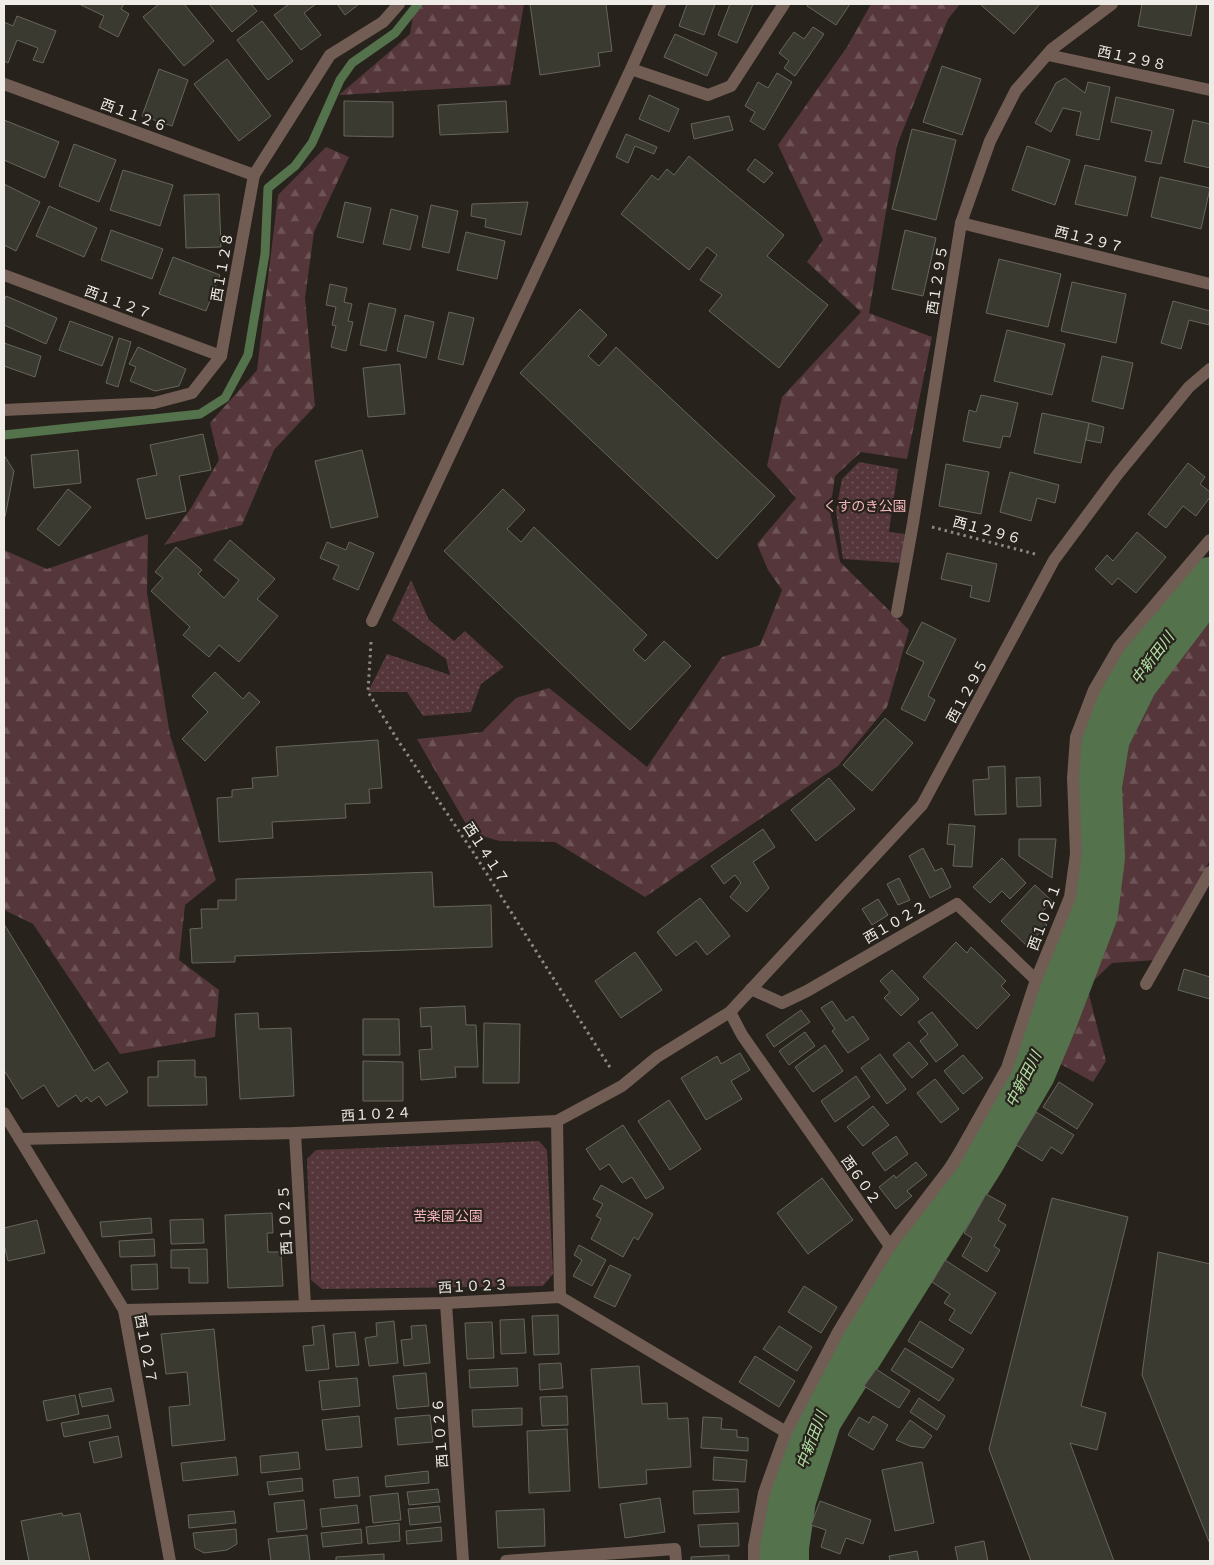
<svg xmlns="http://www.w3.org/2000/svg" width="1214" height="1565" viewBox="0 0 1214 1565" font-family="Quicksand,'Noto Sans JP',sans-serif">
<defs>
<pattern id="grass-dots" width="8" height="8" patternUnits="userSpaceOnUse" patternTransform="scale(1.25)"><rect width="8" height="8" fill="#55373b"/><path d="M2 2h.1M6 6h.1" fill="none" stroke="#6e5457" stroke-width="1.8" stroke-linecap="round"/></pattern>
<pattern id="forest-firs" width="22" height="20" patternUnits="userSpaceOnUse" patternTransform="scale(1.25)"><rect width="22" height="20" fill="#55373b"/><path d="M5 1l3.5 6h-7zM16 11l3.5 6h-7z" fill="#6e5457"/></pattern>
</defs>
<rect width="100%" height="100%" fill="#27221b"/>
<g fill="url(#grass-dots)">
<path d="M859,462L898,469L889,532L905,534L902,563L843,559L836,511L842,479Z"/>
<path d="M411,580L429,620L454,641L465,631L504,667L481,684L471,712L423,716L407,692H368L387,654L450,675L446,659L392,620Z"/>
<path d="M539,1141L547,1150L553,1274L543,1286L322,1289L311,1280L307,1159L316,1150Z"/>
</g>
<g fill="url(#forest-firs)">
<path d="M415,4H524L510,85L339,95L410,34Z"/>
<path d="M871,4H960L948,19L897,145L869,313L932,337L907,459L861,452L835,476L830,511L840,562L909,630L887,707L838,766L645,897L555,842L500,841L478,835L469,829L417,739L482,732L516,698L549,688L647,767L722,657L760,645L782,590L768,570L757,544L796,498L767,466L782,397L861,312L807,262L823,240L778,145L847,47Z"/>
<path d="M326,147L349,157L314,232L305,298L315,406L274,450L242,525L164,545L191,508L219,460L210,423L257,370L278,195Z"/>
<path d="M148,534L147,593L170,735L216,880L185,905L179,960L219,990L215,1037L120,1054L33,924L4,910V550L47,569Z"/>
<path d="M1210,622V860L1157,960L1112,963L1087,987L1106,1061L1093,1082L1046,1056L1100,934L1119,858L1113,803L1111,760L1120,732Z"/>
</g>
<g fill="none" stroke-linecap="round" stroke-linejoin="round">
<path stroke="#54724c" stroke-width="9" d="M4,435L200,414L225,398L248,355L265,254L268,188L295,166L312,143L340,80L352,63L395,33L418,4"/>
<path stroke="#54724c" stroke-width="52" d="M783,1561V1547L790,1500L816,1418L979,1159L1030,1071L1051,1021L1092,913L1099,857L1096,786L1104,737L1132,681L1190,605L1210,583"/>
</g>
<g fill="#3a3a31" stroke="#66665c">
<path d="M79,4H124L121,9L129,14L118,37L99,27L104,16Z"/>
<path d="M159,4H184L214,41L184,66L143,17Z"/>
<path d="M209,4H251L257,11L232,32Z"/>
<path d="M289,4H316L304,13L321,35L301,50L274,15Z"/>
<path d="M337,4H359L345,15Z"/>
<path d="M530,4H606L612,51L598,53L600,66L540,75Z"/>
<path d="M687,4H715L704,35L679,26Z"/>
<path d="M730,4H753L737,43L718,35Z"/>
<path d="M808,4H850L836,25L807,6Z"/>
<path d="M982,4H1040L1014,34L981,5Z"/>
<path d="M1142,4H1197L1191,36L1138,26Z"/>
<path d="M17,16L56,31L43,63L33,60L38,48L17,40L8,63L4,61V22L13,26Z"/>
<path d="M262,21L293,61L268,80L237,40Z"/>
<path d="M813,27L824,34L795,76L784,68L789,61L779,53L794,32L804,39Z"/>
<path d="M675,34L717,53L707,76L664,57Z"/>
<path d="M227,59L271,116L239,141L194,84Z"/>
<path d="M942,66L981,79L962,135L923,122Z"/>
<path d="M159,69L188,80L172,126L142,116Z"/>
<path d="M777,73L792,82L764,130L750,121L755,112L745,106L758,82L768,88Z"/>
<path d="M1065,78L1085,93L1088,82L1110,87L1099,140L1076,135L1081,112L1063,108L1051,132L1035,123L1056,83Z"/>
<path d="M649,95L679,109L669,132L639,119Z"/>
<path d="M1116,97L1174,110L1161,164L1145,161L1152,131L1111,122Z"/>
<path d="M344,101L393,102V137L344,136Z"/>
<path d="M506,101L508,132L440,135L438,105Z"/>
<path d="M729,116L733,130L694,139L691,124Z"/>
<path d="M4,120L59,142L45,178L4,160Z"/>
<path d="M1193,120L1210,124V168L1184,162Z"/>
<path d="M912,129L956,140L936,220L892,209Z"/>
<path d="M626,134L657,147L654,154L635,146L628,163L616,157Z"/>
<path d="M74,144L116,160L99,202L59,186Z"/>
<path d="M1027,146L1070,160L1055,205L1012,190Z"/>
<path d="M689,156L784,235L767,256L828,305L779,368L709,311L722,295L700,280L717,255L707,247L689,270L621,214L652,175L658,180L667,169L674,175Z"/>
<path d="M755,159L773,173L764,183L747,170Z"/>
<path d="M1085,165L1136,177L1127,216L1075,204Z"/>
<path d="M123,170L173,185L160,226L110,210Z"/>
<path d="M1160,177L1210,188L1201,229L1151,217Z"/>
<path d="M4,184L40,202L16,251L4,245Z"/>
<path d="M219,194L221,247L186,248L184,195Z"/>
<path d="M345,202L371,208L363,243L337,237Z"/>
<path d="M528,202L521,235L485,227L486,219L471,216L472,204Z"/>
<path d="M431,205L458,211L449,253L422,247Z"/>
<path d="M49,206L97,228L84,257L36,236Z"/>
<path d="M391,209L418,216L410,250L383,244Z"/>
<path d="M111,230L163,249L152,279L101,260Z"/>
<path d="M905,230L936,238L923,296L892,289Z"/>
<path d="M466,232L505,241L497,279L457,270Z"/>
<path d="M173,257L220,275L206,311L159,294Z"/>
<path d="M999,259L1061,274L1048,327L986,313Z"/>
<path d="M1072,282L1126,294L1116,343L1061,331Z"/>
<path d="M330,284L347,288L344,302L352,304L348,321L353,322L346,351L331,347L336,326L332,325L336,307L326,305Z"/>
<path d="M6,296L57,318L46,344L4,325V302Z"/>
<path d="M1173,301L1210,311L1209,325L1189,320L1181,349L1161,343Z"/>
<path d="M369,303L396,309L386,351L360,345Z"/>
<path d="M580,309L607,335L588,356L599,366L616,347L775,496L717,559L520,373Z"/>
<path d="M449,312L474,318L463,365L438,359Z"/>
<path d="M405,315L434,322L426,358L397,351Z"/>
<path d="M70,321L113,337L102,366L59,350Z"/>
<path d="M1007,330L1065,344L1052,395L994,381Z"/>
<path d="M119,338L131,342L118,387L106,383Z"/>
<path d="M4,343L41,356L35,377L4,366Z"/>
<path d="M138,347L186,369L179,386L155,391L130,381L136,367L129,364Z"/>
<path d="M1102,356L1133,363L1123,409L1092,401Z"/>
<path d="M400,364L405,414L368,417L363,368Z"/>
<path d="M981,395L1018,403L1010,437L1003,436L1000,448L963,441L969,410L976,412Z"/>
<path d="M1042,413L1089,423L1081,463L1034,453Z"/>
<path d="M1089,423L1104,427L1101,443L1086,440Z"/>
<path d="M203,434L211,470L179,476L186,511L146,519L137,479L157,475L150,445Z"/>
<path d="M78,450L81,483L34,488L31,455Z"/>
<path d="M362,450L378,517L331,528L315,461Z"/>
<path d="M4,455L14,471L5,517H4Z"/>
<path d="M1188,463L1205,477L1200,484L1210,492V497L1196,516L1183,506L1166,528L1148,514Z"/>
<path d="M946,464L989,472L981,514L939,506Z"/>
<path d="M1010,472L1059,485L1055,503L1037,498L1031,521L1000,512Z"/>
<path d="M68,489L91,507L59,546L37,529Z"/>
<path d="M503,489L525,510L507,529L521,542L534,527L647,635L633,650L645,661L664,641L691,666L630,730L444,551Z"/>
<path d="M1137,532L1166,557L1136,593L1118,578L1112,585L1095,569L1107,555L1113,561Z"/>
<path d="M230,540L275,579L257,599L278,616L239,662L219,645L209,657L183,635L190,627L151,591L163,578L155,572L176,547L202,570L198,574L224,598L239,580L214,560Z"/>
<path d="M327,542L346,550L349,542L374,553L358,590L333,579L339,566L320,558Z"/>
<path d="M947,553L997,564L989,602L970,597L972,586L941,579Z"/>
<path d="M922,622L956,639L928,696L935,700L925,721L901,709L924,662L906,653Z"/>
<path d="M215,672L243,699L249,692L260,702L205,761L182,739L208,712L192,696Z"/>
<path d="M885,718L913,743L872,791L843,765Z"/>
<path d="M378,740L382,788L369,789L370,803L345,804L346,818L272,822L273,838L219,842L217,798L232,797V790L253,788L252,778L278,776L276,747Z"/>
<path d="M1005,766L1006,814L975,815L973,780L989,779L988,767Z"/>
<path d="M1040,777L1041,806L1017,807L1016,778Z"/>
<path d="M829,778L855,809L816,841L791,810Z"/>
<path d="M949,824L975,826L972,867L953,866L955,845L947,844Z"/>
<path d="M763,829L775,847L753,862L769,888L747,912L730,897L741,883L735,875L724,884L711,866Z"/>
<path d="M1019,839H1056L1052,878L1019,856Z"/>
<path d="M923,848L935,871L942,868L951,887L930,898L909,856Z"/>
<path d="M1002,858L1026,883L1010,899L1002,891L990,903L973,887Z"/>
<path d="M432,872L434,907L491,905L492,947L235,956V962L192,963L190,929L202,928L201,909H218V900H236V879Z"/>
<path d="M899,878L910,900L898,905L887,884Z"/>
<path d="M1035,885L1052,901L1038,916L1047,925L1027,946L1001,921Z"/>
<path d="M700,898L730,936L707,955L696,941L676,956L657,932Z"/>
<path d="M878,899L888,915L872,925L862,909Z"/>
<path d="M4,924L94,1071L108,1062L128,1092L106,1106L99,1096L91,1102L87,1097L81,1102L76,1095L58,1107L44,1085L22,1099L4,1070Z"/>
<path d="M956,942L967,953L971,947L1006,981L1001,986L1010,995L977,1029L923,977Z"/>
<path d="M635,952L662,990L621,1018L595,981Z"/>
<path d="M1184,969L1210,977V999L1178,990Z"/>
<path d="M892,970L919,999L901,1016L884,998L890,992L880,981Z"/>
<path d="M832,1001L846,1021L853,1016L869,1039L848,1053L832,1031L835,1029L821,1008Z"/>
<path d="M465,1006L466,1025H476L478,1067H455L456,1077L421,1080L419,1050L432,1049L431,1026L421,1027L420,1008Z"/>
<path d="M801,1010L810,1022L774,1047L766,1035Z"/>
<path d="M932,1012L958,1045L936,1062L920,1041L928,1034L918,1022Z"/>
<path d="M258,1013L259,1029L291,1028L294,1096L240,1099L235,1014Z"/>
<path d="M363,1019H399L400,1055H363Z"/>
<path d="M484,1023L520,1024L519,1083H483Z"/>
<path d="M805,1032L815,1046L789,1065L779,1051Z"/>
<path d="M909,1042L928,1064L912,1078L893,1055Z"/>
<path d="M825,1045L843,1071L813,1092L795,1067Z"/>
<path d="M740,1053L750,1070L731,1081L742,1099L706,1120L681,1078L717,1056L721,1064Z"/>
<path d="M880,1054L906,1089L887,1104L861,1068Z"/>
<path d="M963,1055L983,1078L963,1094L944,1071Z"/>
<path d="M195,1060V1077H206L207,1105L148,1106V1077H158V1061Z"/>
<path d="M363,1061L403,1062V1101H363Z"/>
<path d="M856,1076L870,1097L835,1122L821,1101Z"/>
<path d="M935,1079L959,1109L941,1123L917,1093Z"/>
<path d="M1059,1082L1093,1104L1077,1129L1043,1107Z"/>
<path d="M669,1100L701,1149L670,1170L638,1121Z"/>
<path d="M873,1106L889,1125L863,1146L847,1127Z"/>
<path d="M1036,1112L1074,1135L1062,1154L1051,1147L1042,1161L1016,1145Z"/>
<path d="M623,1125L664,1188L646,1199L632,1177L622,1183L609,1164L600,1170L586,1149Z"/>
<path d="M896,1136L908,1154L885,1171L872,1153Z"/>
<path d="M916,1162L927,1175L907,1191L912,1196L896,1209L879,1187L894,1175L896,1178Z"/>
<path d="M822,1178L853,1220L808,1254L777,1213Z"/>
<path d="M601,1185L653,1214L638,1240L634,1237L623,1257L591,1239L601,1219L596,1216L603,1204L593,1199Z"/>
<path d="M986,1194L1006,1205L998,1220L1006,1225L994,1246L1000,1250L987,1272L962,1256L972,1238L964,1233Z"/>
<path d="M1052,1198L1128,1217L1081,1406L1106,1413L1097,1450L1070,1443L1114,1561H1031L989,1449Z"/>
<path d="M272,1213L273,1233H267L268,1252H281L283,1286L228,1288L225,1215Z"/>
<path d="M151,1218L152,1233L102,1237L100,1222Z"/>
<path d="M203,1219L204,1243L171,1244L170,1220Z"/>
<path d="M37,1220L45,1253L8,1261L4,1244V1228Z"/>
<path d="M154,1239L155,1256L120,1257L119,1241Z"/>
<path d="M579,1245L606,1260L592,1286L573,1276L582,1260L574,1255Z"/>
<path d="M207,1249L208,1283H189V1268H171V1250Z"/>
<path d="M1158,1252L1210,1264V1544L1142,1375Z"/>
<path d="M945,1260L996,1293L971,1334L949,1320L955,1310L944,1303L950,1294L932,1282Z"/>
<path d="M157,1264L158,1289L132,1290L131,1265Z"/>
<path d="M610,1265L631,1275L615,1307L594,1297Z"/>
<path d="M804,1286L837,1307L821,1333L788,1312Z"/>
<path d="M558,1315L559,1354L534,1355L532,1316Z"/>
<path d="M524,1319L526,1353L501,1354L500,1320Z"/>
<path d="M394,1321L398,1363L369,1366L365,1338L377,1336L376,1323Z"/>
<path d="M920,1321L964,1349L952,1368L908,1341Z"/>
<path d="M492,1322L494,1358L467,1359L465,1323Z"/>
<path d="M324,1325L329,1369L306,1371L303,1346L314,1345L312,1327Z"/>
<path d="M426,1325L430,1363L404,1366L401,1340L412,1339L411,1326Z"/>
<path d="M779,1326L812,1347L797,1371L763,1349Z"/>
<path d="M214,1329L225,1440L172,1446L169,1407L190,1405L187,1372L166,1374L161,1334Z"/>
<path d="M355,1332L359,1365L336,1367L333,1334Z"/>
<path d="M905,1348L954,1379L939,1401L891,1370Z"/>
<path d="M755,1356L795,1381L779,1407L739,1382Z"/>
<path d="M561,1363L563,1388L540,1390L539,1364Z"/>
<path d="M639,1366L642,1404L667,1403L668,1419L688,1418L691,1467L646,1470L647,1484L599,1488L591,1369Z"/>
<path d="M517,1368L518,1386L470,1388L469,1370Z"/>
<path d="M876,1369L910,1391L899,1408L864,1386Z"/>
<path d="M426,1373L429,1406L397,1409L393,1376Z"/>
<path d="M357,1378L360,1406L322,1410L319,1381Z"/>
<path d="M111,1388L114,1401L82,1407L79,1394Z"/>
<path d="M75,1395L79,1414L47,1421L43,1401Z"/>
<path d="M567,1396L568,1425L542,1426L540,1397Z"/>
<path d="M919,1398L945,1416L937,1430L910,1412Z"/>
<path d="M522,1408V1425L473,1427L472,1410Z"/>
<path d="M108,1415L111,1428L64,1437L61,1423Z"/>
<path d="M430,1415L433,1442L398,1445L395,1418Z"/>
<path d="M359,1416L362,1447L326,1450L322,1420Z"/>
<path d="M873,1416L888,1425L873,1450L848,1435L859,1417L869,1423Z"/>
<path d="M703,1417L722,1418L721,1429L737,1430V1437L748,1438V1451L701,1448Z"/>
<path d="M910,1420L932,1436L924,1448L910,1446L896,1440Z"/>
<path d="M567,1429L570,1491L529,1493L527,1431Z"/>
<path d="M118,1436L122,1457L94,1463L89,1442Z"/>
<path d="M298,1452L300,1469L261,1473L260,1456Z"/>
<path d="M236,1457L238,1475L183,1481L181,1463Z"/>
<path d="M714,1457L747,1460L745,1482L713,1480Z"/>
<path d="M922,1462L934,1523L895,1531L882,1470Z"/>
<path d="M428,1471L429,1483L386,1487L385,1476Z"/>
<path d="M358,1477L360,1496L335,1498L333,1480Z"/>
<path d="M302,1478L303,1491L269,1495L267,1482Z"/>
<path d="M438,1489L440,1502L409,1505L407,1492Z"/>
<path d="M738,1489L739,1512L694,1514L693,1491Z"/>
<path d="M398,1493L401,1520L373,1523L370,1496Z"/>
<path d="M660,1498L665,1532L625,1538L620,1504Z"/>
<path d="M304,1500L307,1529L277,1532L274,1503Z"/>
<path d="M820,1501L871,1520L863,1544L846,1538L840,1554L821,1547L826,1530L811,1525Z"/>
<path d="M357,1505L359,1523L322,1527L320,1509Z"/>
<path d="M439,1506L441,1522L410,1525L408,1509Z"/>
<path d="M544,1509L545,1546L498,1548L496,1511Z"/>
<path d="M234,1511L236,1523L189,1528L188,1515Z"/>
<path d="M62,1513L63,1516L80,1513L90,1561H29L21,1521Z"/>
<path d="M399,1523L400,1541L368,1544L366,1527Z"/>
<path d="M738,1523L739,1546L700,1547L698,1525Z"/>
<path d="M441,1527L442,1541L407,1544L406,1531Z"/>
<path d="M236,1529L237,1544L227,1550L204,1553L195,1548L193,1533Z"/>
<path d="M361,1529L362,1543L323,1547L321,1533Z"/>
<path d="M307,1535L310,1561H271L268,1539Z"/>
<path d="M984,1541L988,1561H958L955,1547Z"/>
<path d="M917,1551L919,1561H890L889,1556Z"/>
<path d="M384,1554V1561H336V1557Z"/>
<path d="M729,1555V1561H691V1557Z"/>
</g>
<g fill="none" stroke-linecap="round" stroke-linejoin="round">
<g stroke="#8e8984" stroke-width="3" stroke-dasharray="2.5 4" stroke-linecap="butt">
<path d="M932,527L1035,554"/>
<path d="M371,642L368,692L397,739L473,852L611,1069"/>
</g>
<g stroke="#715d54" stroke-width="12">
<path d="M1048,55L1210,90"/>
<path d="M631,69L708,95L731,86L784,4"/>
<path d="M4,84L254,175"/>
<path d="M961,223L1210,284"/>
<path d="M4,275L221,356"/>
<path d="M4,410L154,403L192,393L221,356L254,175L330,55L383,22L399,4"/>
<path d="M897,612L913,523L961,223L990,141L1016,90L1052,49L1112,4"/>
<path d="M372,621L631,69L660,4"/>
<path d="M1146,984L1210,872"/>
<path d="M751,989L782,1003L807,991L957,904L1036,980"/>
<path d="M730,1012L742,1035L890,1246"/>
<path d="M4,1113L124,1310L170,1561"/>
<path d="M557,1121L622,1086L657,1057L730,1012L922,805L1054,560L1117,475L1189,387L1210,369"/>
<path d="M295,1133L305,1305"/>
<path d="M20,1139L295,1133L557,1121L560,1297"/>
<path d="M446,1303L463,1561"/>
<path d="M124,1310L446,1303L560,1297L786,1432"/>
<path d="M506,1561L675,1549L676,1561"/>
<path d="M754,1561V1546L764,1493L786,1432L838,1332L890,1246L953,1164L1007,1068L1036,980L1070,897L1076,854L1073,778L1076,737L1094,690L1119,647L1210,540"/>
</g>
</g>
<g text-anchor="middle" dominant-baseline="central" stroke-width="4.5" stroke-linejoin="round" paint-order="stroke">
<g font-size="14" fill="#efebe7" stroke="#27221b">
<text transform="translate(1132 58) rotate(12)">西１２９８</text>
<text transform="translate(134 115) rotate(20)">西１１２６</text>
<text transform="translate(1089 239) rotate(14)">西１２９７</text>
<text transform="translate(222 267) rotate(-80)">西１１２８</text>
<text transform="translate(937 280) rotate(-81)">西１２９５</text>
<text transform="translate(118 302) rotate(20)">西１１２７</text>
<text transform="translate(987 530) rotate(15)">西１２９６</text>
<text transform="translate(967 691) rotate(-61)">西１２９５</text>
<text transform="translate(486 853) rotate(57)">西１４１７</text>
<text transform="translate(1044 917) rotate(-70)">西１０２１</text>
<text transform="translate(895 922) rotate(-30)">西１０２２</text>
<text transform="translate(376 1114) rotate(-3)">西１０２４</text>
<text transform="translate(861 1180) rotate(55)">西６０２</text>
<text transform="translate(285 1220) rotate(-93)">西１０２５</text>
<text transform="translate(473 1286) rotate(-3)">西１０２３</text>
<text transform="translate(146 1349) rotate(80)">西１０２７</text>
<text transform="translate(440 1433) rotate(-94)">西１０２６</text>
</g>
<g font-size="14" fill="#f6b4bc" stroke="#27221b">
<text x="865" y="506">くすのき公園</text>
<text x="448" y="1216">苦楽園公園</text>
</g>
<g font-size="15" font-style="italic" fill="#b3e3a5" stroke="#27221b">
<text transform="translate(1152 658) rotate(-53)">中新田川</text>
<text transform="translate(1023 1079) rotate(-63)">中新田川</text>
<text transform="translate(811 1440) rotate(-69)">中新田川</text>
</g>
</g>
<rect width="1214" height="1565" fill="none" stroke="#efebe7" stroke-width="10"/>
</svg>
